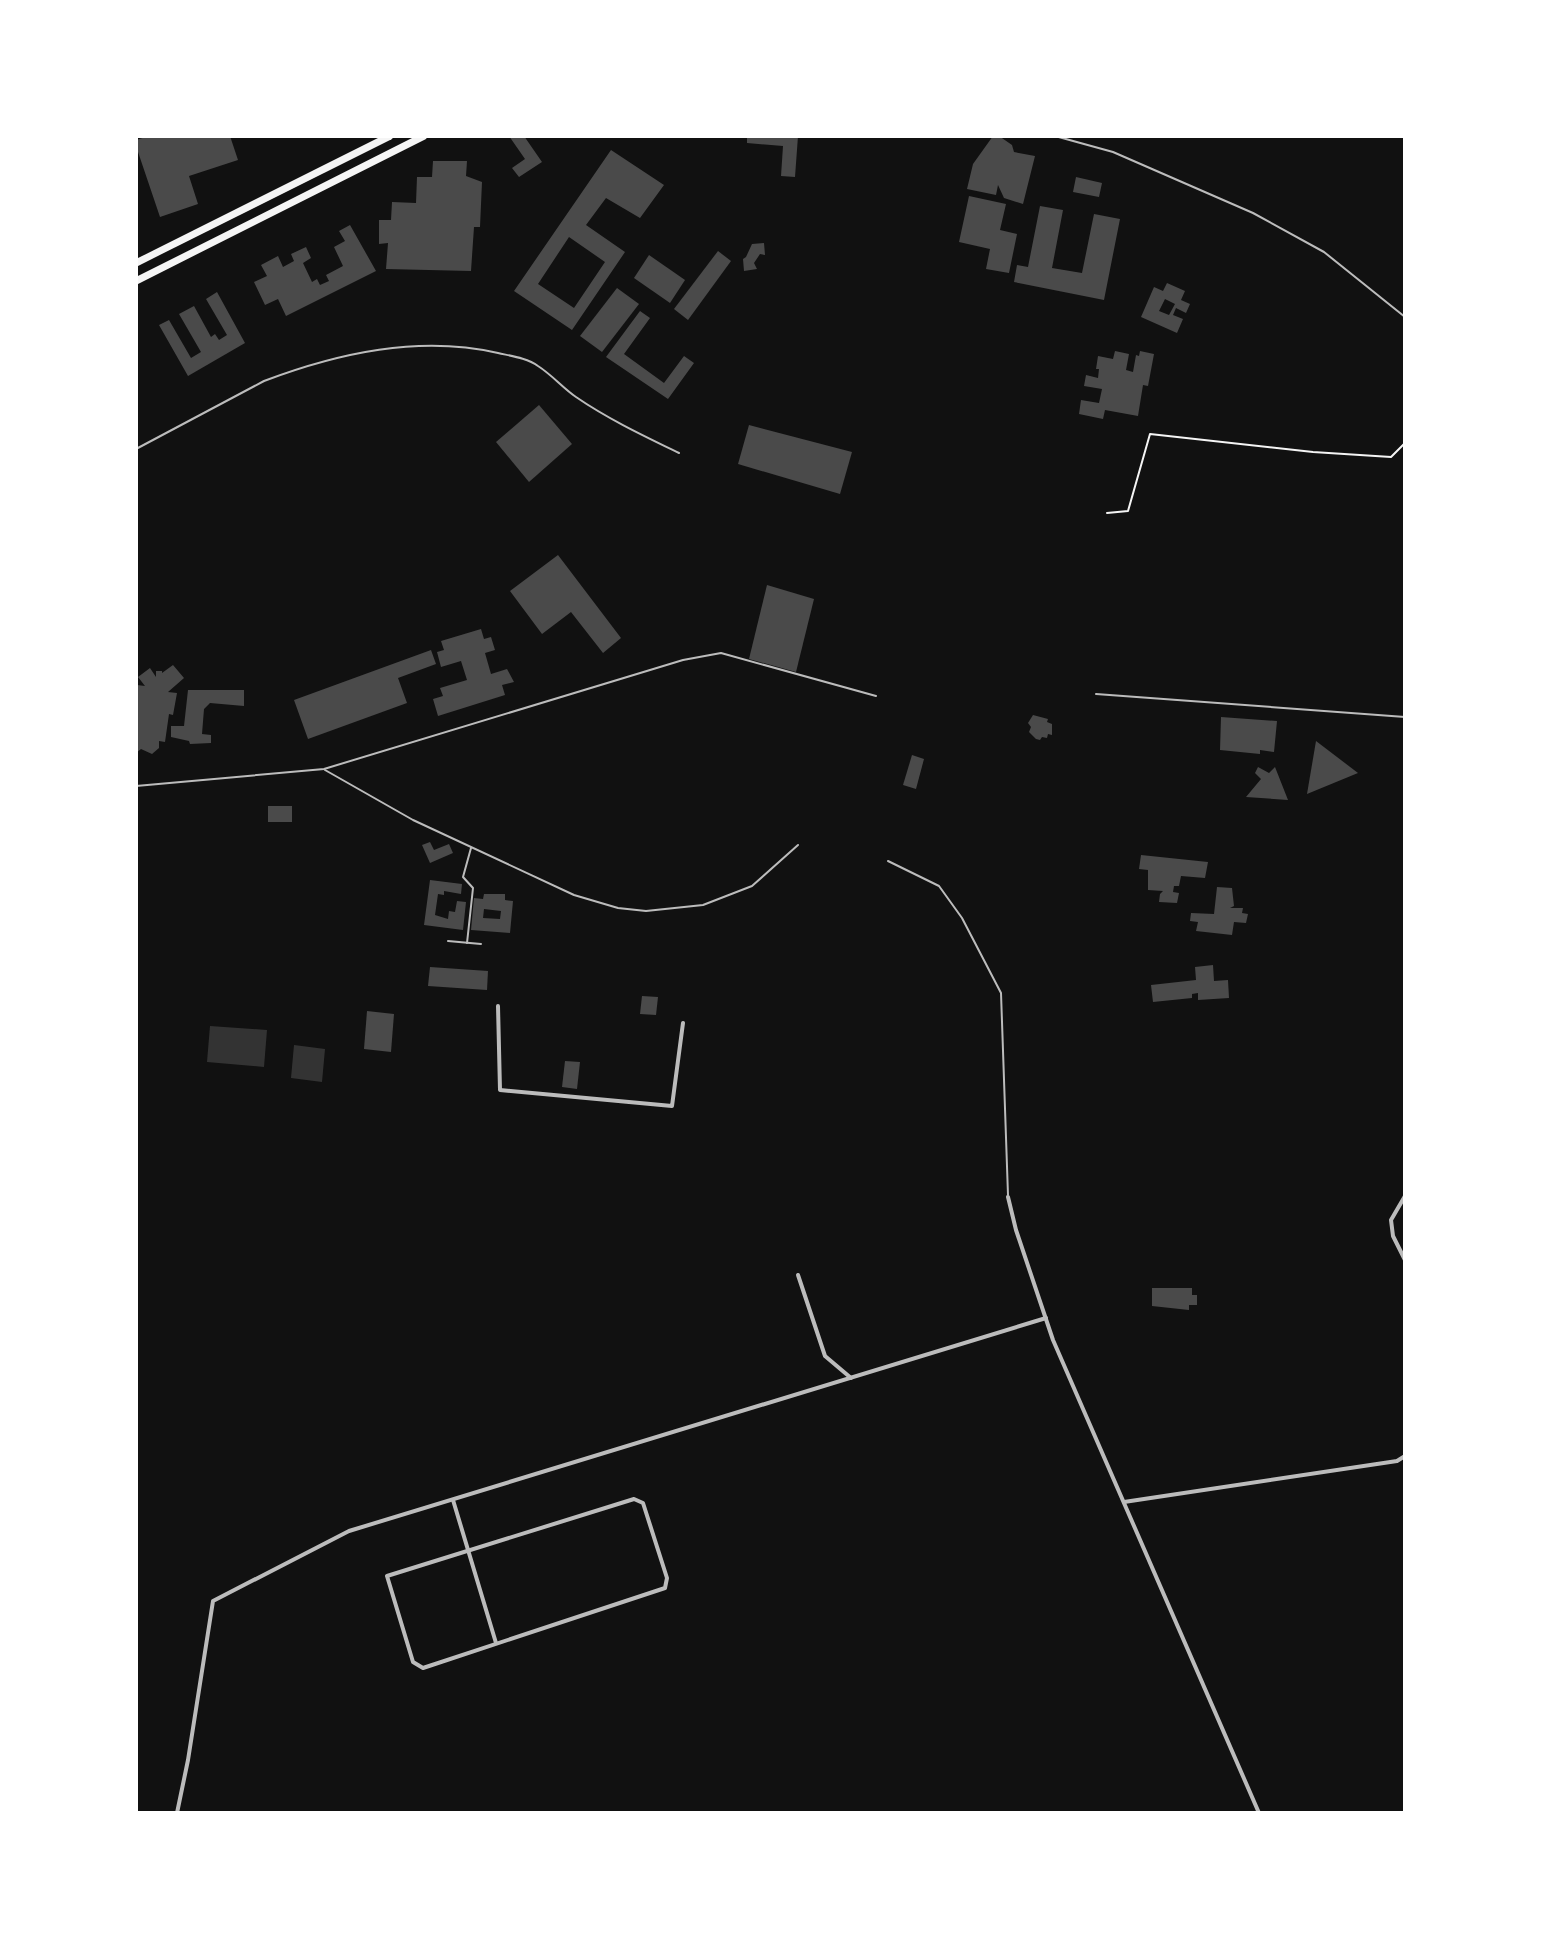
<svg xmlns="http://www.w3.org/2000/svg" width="1541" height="1949" viewBox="0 0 1541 1949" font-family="'Roboto Condensed',sans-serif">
<rect width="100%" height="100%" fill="#111"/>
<g fill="#333">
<path d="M210,1026L267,1030L264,1067L207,1062Z"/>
<path d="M294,1045L325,1049L322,1082L291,1078Z"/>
</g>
<g fill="#4a4a4a" fill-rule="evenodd">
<path d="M149,136H230L238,160L189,176L198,204L160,217L136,146V140Z"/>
<path d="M509,136H524L542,162L519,177L512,168L525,159Z"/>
<path d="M747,136H798L795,177L781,176L783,146L747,143Z"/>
<path d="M993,136H999L1012,145L1014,152L1035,156L1023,204L1004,198L998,185L996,195L967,189L973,164Z"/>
<path d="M611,150L664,185L640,218L606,198L586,225L625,252L572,330L514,291ZM569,237L605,262L574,308L538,284Z"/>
<path d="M433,161H467L466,176L482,182L480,227H474L471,271L386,269L388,243L379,244V220H391L392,202L416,203L417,177H432Z"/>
<path d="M1076,177L1102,183L1099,197L1073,192Z"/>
<path d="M969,196L1006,204L1000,230L1017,234L1009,273L986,269L990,249L959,242Z"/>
<path d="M1040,206L1063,210L1052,268L1082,273L1094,214L1120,219L1104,300L1014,282L1017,265L1028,267Z"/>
<path d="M350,225L376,271L286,316L278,299L265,305L254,282L267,276L261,265L278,256L283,267L294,261L291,254L306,247L311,258L303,263L312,282L317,279L320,285L329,281L326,275L343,266L334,247L345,241L339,231Z"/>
<path d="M764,243L765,255L760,254L754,263L757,269L744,271L743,259L746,257L752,244Z"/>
<path d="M718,251L731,261L688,320L674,309Z"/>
<path d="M649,255L685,280L670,303L634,278Z"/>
<path d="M1167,283L1185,291L1181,300L1190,304L1186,313L1176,308L1173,315L1183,319L1177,333L1141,317L1154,287L1163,291ZM1165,299L1175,304L1169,315L1159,311Z"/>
<path d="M617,288L639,304L602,352L580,336Z"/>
<path d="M217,292L245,343L188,376L159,325L169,320L191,358L201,352L179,314L194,306L211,337L215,334L219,340L227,335L206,299Z"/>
<path d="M640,311L650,318L624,354L664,383L684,356L694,363L668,399L606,357Z"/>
<path d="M1115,351L1129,354L1126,370L1133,372L1136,355L1139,356L1140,351L1154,354L1148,386L1143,385L1138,416L1105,410L1103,419L1079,414L1081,400L1099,403L1102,389L1084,386L1086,375L1098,378L1099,369H1096L1098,356L1113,359Z"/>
<path d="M539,405L572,444L529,482L496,442Z"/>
<path d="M749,425L852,452L840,494L738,464Z"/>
<path d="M558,555L621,638L603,653L571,612L542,634L510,591Z"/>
<path d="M767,585L814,599L796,672L749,659Z"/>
<path d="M481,629L484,639L491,637L495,650L485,653L491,674L507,669L514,682L502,685L505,695L438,716L433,699L443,696L440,688L467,680L461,661L441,667L437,652L444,650L441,641Z"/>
<path d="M431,650L436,664L398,678L407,703L308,739L294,700Z"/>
<path d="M173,665L184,678L168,692L177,693L173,715L169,714L165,742L159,741V748L152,754L141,749L136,753L138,708H136V689L137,685L145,686L138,677L150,668L156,677V671H162V673Z"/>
<path d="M188,690H244V706L210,703L204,709L202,734L211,735V743L190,744L189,741L171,737V726H184Z"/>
<path d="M1033,715L1048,719L1047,722L1052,724V735L1048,734L1047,738L1042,737L1040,740L1036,739L1029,732L1031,727L1028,723Z"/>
<path d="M1221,717L1277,721L1274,752L1260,750V754L1220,750Z"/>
<path d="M1316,741L1358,773L1307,794Z"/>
<path d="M912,755L924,759L916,789L903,785Z"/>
<path d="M1258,767L1269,773L1275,767L1288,800L1246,797L1261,779L1255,773Z"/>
<rect x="268" y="806" width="24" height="16"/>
<path d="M430,842L434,850L449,844L453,853L430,863L422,845Z"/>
<path d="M1141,855L1208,862L1205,878L1181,876L1179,886H1174L1173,892L1179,893L1177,903L1159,902L1160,894L1163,891L1148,890V870L1139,869Z"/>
<path d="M430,880L462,884L461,894L444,891V895L438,894L435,915L448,919L449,911L455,912L457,901L466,902L463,930L424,925Z"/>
<path d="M1217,887L1232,888L1234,906L1230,908H1243L1242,913L1248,914L1246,923L1234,922L1232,935L1196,931L1198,922L1190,921L1191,913L1214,914Z"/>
<path d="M484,894H505V900L513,901L510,933L471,930L474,898L483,899ZM484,909L501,911L500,919L483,918Z"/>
<path d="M1213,965L1214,981L1228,980L1229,998L1198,1000V993L1192,994V998L1153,1002L1151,985L1196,980L1195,967Z"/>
<path d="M430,967L488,971L487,990L428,986Z"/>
<path d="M642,996L658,997L656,1015L640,1014Z"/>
<path d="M367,1011L394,1014L391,1052L364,1049Z"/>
<path d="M565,1061L580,1062L577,1089L562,1087Z"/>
<path d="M1152,1288H1192V1295H1197V1305H1189V1310L1152,1306Z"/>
</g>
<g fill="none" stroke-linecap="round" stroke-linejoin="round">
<path stroke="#f5f5f5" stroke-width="2" d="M1107,513L1128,511L1150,434L1313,452L1391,457L1405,443"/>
<g stroke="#bcbcbc" stroke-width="2">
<path d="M1055,136L1113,152L1253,213L1324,252L1405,317"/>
<path d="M136,449L264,381C338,353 419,335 498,353C511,356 527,358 538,366C552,375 563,388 576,397C608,419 644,436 679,453"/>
<path d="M1096,694L1405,717"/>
<path d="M325,770L413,820L574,895L618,908L646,911L703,905L752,886L798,845"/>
<path d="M136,786L324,769L683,660L721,653L876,696"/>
<path d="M888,861L939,886L962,918L1001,993L1008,1195"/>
<path d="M448,941L481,944"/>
<path d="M467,943L473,888L463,877L471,848"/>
</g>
<g stroke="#bcbcbc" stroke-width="4">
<path d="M498,1006L500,1090L672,1106L683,1023"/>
<path d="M1405,1196L1391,1220L1393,1236L1405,1260"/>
<path d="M1008,1197L1016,1230L1053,1340L1259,1813"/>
<path d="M798,1275L825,1356L851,1378"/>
<path d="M634,1499L643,1503L667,1578L665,1588L423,1668L413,1662L387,1576Z"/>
<path d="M453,1500L496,1643"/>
<path d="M1124,1502L1397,1461L1405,1456"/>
<path d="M177,1813L188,1760L213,1601L349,1531L1046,1318"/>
</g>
<g stroke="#f5f5f5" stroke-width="7">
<path d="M136,263L390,136"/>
<path d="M136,281L424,136"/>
</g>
</g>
<rect width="1541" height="1949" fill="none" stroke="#ffffff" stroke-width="276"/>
</svg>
